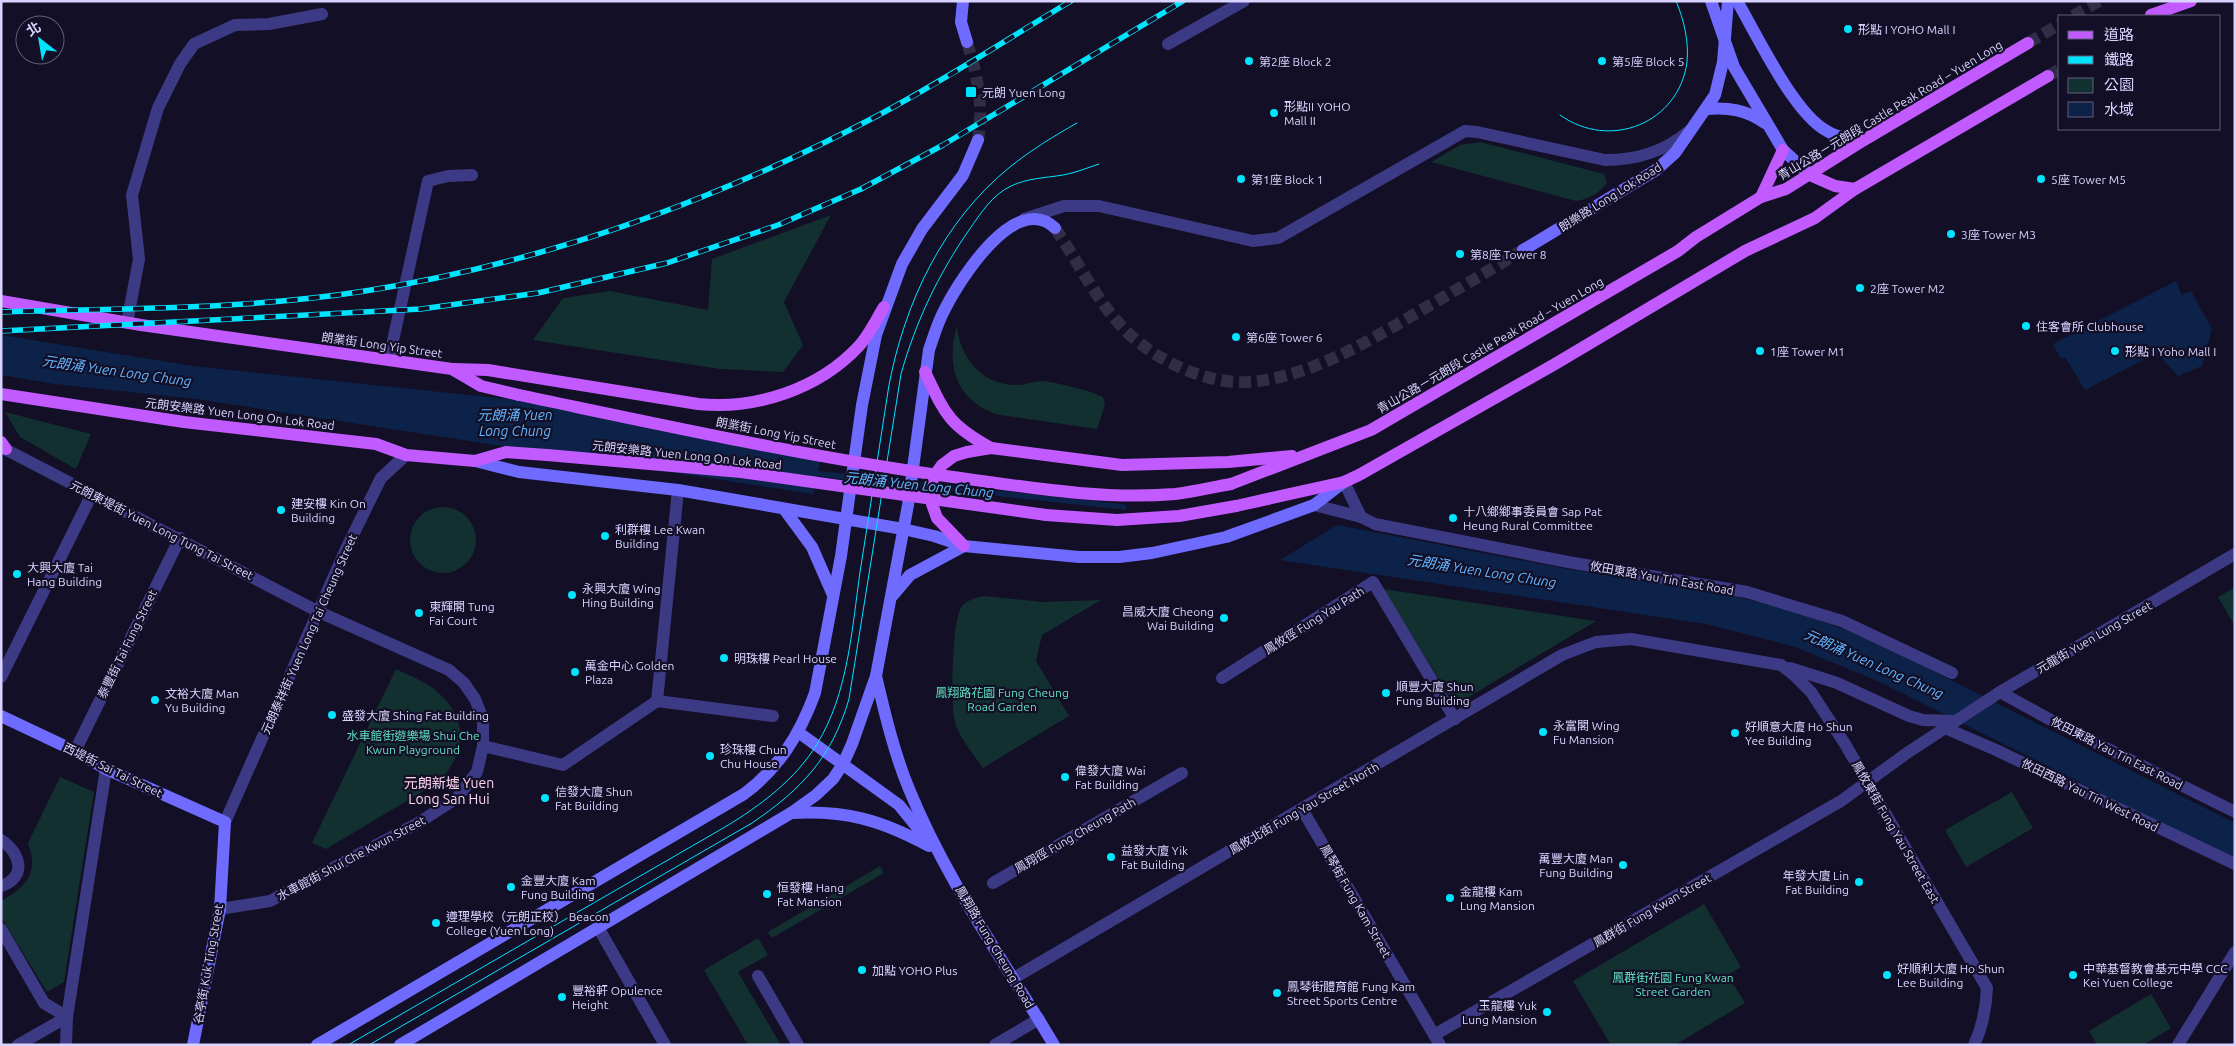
<svg xmlns="http://www.w3.org/2000/svg" width="2236" height="1046" viewBox="0 0 2236 1046" font-family="Ubuntu,'Noto Sans TC',sans-serif">
<rect width="100%" height="100%" fill="#130f26"/>
<g fill="#12302f">
<path d="M1480,142L1604,174L1607,182C1602,192 1587,200 1576,201L1431,162L1460,145Z"/>
<path d="M831,215L784,302L803,345L783,372L720,369L533,340L563,298L610,291L708,310L712,259Z"/>
<path d="M957,326C960,358 982,385 1016,385C1025,385 1034,381 1043,381C1058,383 1089,390 1103,397L1105,405L1097,429L1000,415C957,403 945,366 957,326Z"/>
<path d="M5,412L91,434L76,469L20,437Z"/>
<circle cx="443" cy="540" r="33"/>
<path d="M2235,587V626L2218,597Z"/>
<path d="M1383,589L1596,621L1455,705Z"/>
<path d="M984,596L1042,602L1101,600L1042,635L1036,661L1069,716L983,768C973,753 957,736 954,718C951,699 952,623 961,608C965,600 976,598 984,596Z"/>
<path d="M396,669C408,675 424,681 434,689C469,717 468,753 437,783L326,849L312,843Z"/>
<path d="M60,777L94,792L64,982L47,992L1,917V901C27,886 39,873 28,843Z"/>
<path d="M2012,792L2033,828L1966,867L1945,830Z"/>
<path d="M880,866L884,873L772,938L768,932Z"/>
<path d="M1704,904L1741,967L1728,975L1745,1003L1675,1045H1611L1573,981Z"/>
<path d="M758,938L768,955L738,972L781,1045H748L704,970Z"/>
<path d="M2151,994L2171,1028L2143,1045H2097L2089,1031Z"/>
</g>
<g fill="#0c2248">
<path d="M2176,281L2182,295L2191,291L2212,329L2202,366L2178,376L2157,353L2085,390L2065,357L2061,359L2053,344Z"/>
<path d="M1,335L193,366L516,400L822,453L813,494L196,399L54,384L1,375Z"/>
<path d="M1337,525L1567,569L1712,591L1759,602L1806,615L1851,632L1895,652L2235,823V860L1880,682L1795,647L1706,624L1280,560Z"/>
</g>
<g fill="none" stroke-linecap="round" stroke-linejoin="round">
<path stroke="#0c2248" stroke-width="5.5" d="M812,473L1124,507"/>
<g stroke="#312d47" stroke-width="12" stroke-dasharray="12 6" stroke-linecap="butt">
<path d="M967,42C977,75 984,105 978,140"/>
<path d="M1055,228C1079,263 1098,304 1128,333C1159,362 1206,384 1248,382C1310,378 1374,338 1425,308C1458,289 1490,270 1523,250"/>
</g>
<g stroke="#312d47" stroke-width="12" stroke-dasharray="12 6" stroke-linecap="butt">
<path d="M2073,16L2099,1"/>
<path d="M2028,43L2060,24"/>
<path d="M2048,76L2060,69"/>
</g>
<g stroke="#3d3a85" stroke-width="12">
<path d="M1168,44L1244,1"/>
<path d="M1024,219L1064,206H1099L1253,241L1278,238L1465,131L1477,132L1605,160C1637,160 1664,152 1689,131"/>
<path d="M127,323L139,259L132,195L158,108L180,64L194,44L235,25L269,24L322,14"/>
<path d="M389,359L428,181L448,176L472,175"/>
<path d="M1,447L319,612L449,670L464,683L475,699L483,719V746L477,772L457,798L418,823L270,901L220,909"/>
<path d="M1344,482L1361,517"/>
<path d="M1314,505L1361,517L1375,524L1568,562L1747,592L1842,621L1952,673"/>
<path d="M1790,668L1837,683L1909,716L1923,720L1955,721"/>
<path d="M1,677L92,494"/>
<path d="M1222,678L1373,582L1455,719"/>
<path d="M2000,692L2058,724L2235,812"/>
<path d="M657,701L678,490"/>
<path d="M1945,728L1996,750L2235,864"/>
<path d="M483,746L563,765L657,701L773,716"/>
<path d="M75,751L180,538"/>
<path d="M1302,809L1440,1045"/>
<path d="M225,822L346,549L381,478L406,455"/>
<path d="M1,840C20,852 28,877 1,886"/>
<path d="M993,883L1182,773"/>
<path d="M598,927L665,1045"/>
<path d="M1,929L44,1003L67,1017L18,1045"/>
<path d="M758,976L798,1045"/>
<path d="M1014,978L1562,655L1596,642L1631,639L1781,665L1794,675L1811,692L1845,744L1987,988C1986,1009 1983,1026 1974,1045"/>
<path d="M1434,1035L1841,801L1907,753L2000,692L2235,554"/>
<path d="M66,1045L67,1017L106,769"/>
<path d="M995,1045L1039,1019"/>
<path d="M2178,1045L2235,952"/>
</g>
<g stroke="#6f6bff" stroke-width="12">
<path d="M963,1L961,22L967,42"/>
<path d="M1711,1L1734,67L1783,150L1810,175"/>
<path d="M1737,1C1757,35 1794,114 1827,131C1838,138 1851,139 1864,140"/>
<path d="M1706,109C1729,107 1746,110 1765,123"/>
<path d="M1523,250L1656,170L1675,153L1715,95L1723,62L1728,1"/>
<path d="M475,461L519,472L678,490L903,529L934,536L964,546L1079,557H1119L1152,553L1226,537L1314,505L1344,482"/>
<path d="M784,509L812,547L833,595"/>
<path d="M893,595L910,575L964,546"/>
<path d="M876,676C885,714 894,753 909,789C946,880 1004,961 1054,1045"/>
<path d="M1,716L75,751L106,769L225,822L220,909L193,1045"/>
<path d="M798,732L899,805L925,837"/>
<path d="M791,813C846,810 881,820 929,846"/>
<path d="M317,1045L744,794C779,768 800,734 815,693L841,556L862,405L876,335L902,264L922,229L963,175L978,140"/>
<path d="M400,1045L791,813L816,795L833,779L843,764L852,744L876,676L908,505L929,350C934,335 938,321 946,307C961,278 1016,191 1055,228"/>
</g>
<g stroke="#c25bff" stroke-width="12">
<path d="M2151,15L2191,1"/>
<path d="M1810,175L1835,186L1855,189"/>
<path d="M1761,197L1783,150"/>
<path d="M1,301L141,325L452,369L481,386L519,395"/>
<path d="M454,369L488,370L698,404C756,410 819,389 859,346C869,335 876,320 884,307"/>
<path d="M925,372C945,414 949,425 991,448"/>
<path d="M1,394L184,422L376,444L406,455L475,461L506,452L547,455"/>
<path d="M1,442L6,449"/>
<path d="M1231,484L1371,430L1678,251L1696,237L1761,197L1786,189L1864,140L2028,43"/>
<path d="M1236,506L1344,482L1359,475L1555,364L1745,251L1815,218L1855,189L2048,76"/>
<path d="M964,546L937,518L932,504L930,490L934,476L942,465L954,456L967,452L991,448L1122,465L1228,462L1292,456"/>
</g>
<g stroke="#00e5ff" stroke-width="1">
<path d="M1560,115C1610,151 1679,123 1687,62C1689,41 1684,20 1676,1"/>
<path d="M348,1045L725,827C760,806 796,779 817,744C848,694 852,629 860,572C870,510 879,448 889,385C905,302 943,221 1010,167C1031,150 1054,136 1077,123"/>
<path d="M369,1045L752,823C802,789 832,757 849,699L901,374C916,321 938,275 969,230C981,213 992,195 1011,186C1028,178 1045,178 1063,175C1075,173 1087,168 1099,164"/>
</g>
<defs>
<g id="rail">
<path d="M1,312C123,308 244,310 365,291C543,263 715,201 875,117C942,82 1006,40 1071,1"/>
<path d="M1,331L421,309L538,293L667,263L778,225L861,189L943,145L1183,1"/>
</g>
</defs>
<use href="#rail" stroke="#00e5ff" stroke-width="5.5"/>
<use href="#rail" stroke="#130f26" stroke-width="4" stroke-dasharray="11" stroke-linecap="butt"/>
<g stroke="#c25bff" stroke-width="12">
<path d="M519,395C663,425 807,457 953,477C1027,487 1101,500 1175,494C1194,492 1213,487 1231,484"/>
<path d="M547,455L741,472L1046,515L1117,520L1179,516L1236,506"/>
</g>
</g>
<g fill="#00e5ff" stroke="#130f26" stroke-width="2">
<circle cx="1848" cy="29" r="5"/>
<circle cx="1249" cy="61" r="5"/>
<circle cx="1602" cy="61" r="5"/>
<rect x="965" y="86" width="12" height="12" rx="2.5"/>
<circle cx="1274" cy="113" r="5"/>
<circle cx="1241" cy="179" r="5"/>
<circle cx="2041" cy="179" r="5"/>
<circle cx="1951" cy="234" r="5"/>
<circle cx="1460" cy="254" r="5"/>
<circle cx="1860" cy="288" r="5"/>
<circle cx="2026" cy="326" r="5"/>
<circle cx="1236" cy="337" r="5"/>
<circle cx="1760" cy="351" r="5"/>
<circle cx="2115" cy="351" r="5"/>
<circle cx="281" cy="510" r="5"/>
<circle cx="1453" cy="518" r="5"/>
<circle cx="605" cy="536" r="5"/>
<circle cx="17" cy="574" r="5"/>
<circle cx="572" cy="595" r="5"/>
<circle cx="419" cy="613" r="5"/>
<circle cx="1224" cy="618" r="5"/>
<circle cx="724" cy="658" r="5"/>
<circle cx="575" cy="672" r="5"/>
<circle cx="1386" cy="693" r="5"/>
<circle cx="155" cy="700" r="5"/>
<circle cx="332" cy="715" r="5"/>
<circle cx="1543" cy="732" r="5"/>
<circle cx="1735" cy="733" r="5"/>
<circle cx="710" cy="756" r="5"/>
<circle cx="1065" cy="777" r="5"/>
<circle cx="545" cy="798" r="5"/>
<circle cx="1111" cy="857" r="5"/>
<circle cx="1623" cy="865" r="5"/>
<circle cx="1859" cy="882" r="5"/>
<circle cx="511" cy="887" r="5"/>
<circle cx="767" cy="894" r="5"/>
<circle cx="1450" cy="898" r="5"/>
<circle cx="436" cy="923" r="5"/>
<circle cx="862" cy="970" r="5"/>
<circle cx="1887" cy="975" r="5"/>
<circle cx="2073" cy="975" r="5"/>
<circle cx="1277" cy="993" r="5"/>
<circle cx="562" cy="997" r="5"/>
<circle cx="1547" cy="1012" r="5"/>
</g>
<g text-anchor="middle" dominant-baseline="central" stroke-width="4.5" stroke-linejoin="round" paint-order="stroke">
<g font-size="12" fill="#d9d4ff" stroke="#130f26" text-anchor="start">
<text x="1858" y="29">形點 I YOHO Mall I</text>
<text x="1259" y="61">第2座 Block 2</text>
<text x="1612" y="61">第5座 Block 5</text>
<text x="982" y="92">元朗 Yuen Long</text>
<text x="1284" y="106">形點II YOHO<tspan x="1284" dy="14">Mall II</tspan></text>
<text x="1251" y="179">第1座 Block 1</text>
<text x="2051" y="179">5座 Tower M5</text>
<text x="1961" y="234">3座 Tower M3</text>
<text x="1470" y="254">第8座 Tower 8</text>
<text x="1870" y="288">2座 Tower M2</text>
<text x="2036" y="326">住客會所 Clubhouse</text>
<text x="1246" y="337">第6座 Tower 6</text>
<text x="1770" y="351">1座 Tower M1</text>
<text x="2125" y="351">形點 I Yoho Mall I</text>
<text x="291" y="503">建安樓 Kin On<tspan x="291" dy="14">Building</tspan></text>
<text x="1463" y="511">十八鄉鄉事委員會 Sap Pat<tspan x="1463" dy="14">Heung Rural Committee</tspan></text>
<text x="615" y="529">利群樓 Lee Kwan<tspan x="615" dy="14">Building</tspan></text>
<text x="27" y="567">大興大廈 Tai<tspan x="27" dy="14">Hang Building</tspan></text>
<text x="582" y="588">永興大廈 Wing<tspan x="582" dy="14">Hing Building</tspan></text>
<text x="429" y="606">東輝閣 Tung<tspan x="429" dy="14">Fai Court</tspan></text>
<text x="1214" y="611" text-anchor="end">昌威大廈 Cheong<tspan x="1214" dy="14">Wai Building</tspan></text>
<text x="734" y="658">明珠樓 Pearl House</text>
<text x="585" y="665">萬金中心 Golden<tspan x="585" dy="14">Plaza</tspan></text>
<text x="1396" y="686">順豐大廈 Shun<tspan x="1396" dy="14">Fung Building</tspan></text>
<text x="165" y="693">文裕大廈 Man<tspan x="165" dy="14">Yu Building</tspan></text>
<text x="342" y="715">盛發大廈 Shing Fat Building</text>
<text x="1553" y="725">永富閣 Wing<tspan x="1553" dy="14">Fu Mansion</tspan></text>
<text x="1745" y="726">好順意大廈 Ho Shun<tspan x="1745" dy="14">Yee Building</tspan></text>
<text x="720" y="749">珍珠樓 Chun<tspan x="720" dy="14">Chu House</tspan></text>
<text x="1075" y="770">偉發大廈 Wai<tspan x="1075" dy="14">Fat Building</tspan></text>
<text x="555" y="791">信發大廈 Shun<tspan x="555" dy="14">Fat Building</tspan></text>
<text x="1121" y="850">益發大廈 Yik<tspan x="1121" dy="14">Fat Building</tspan></text>
<text x="1613" y="858" text-anchor="end">萬豐大廈 Man<tspan x="1613" dy="14">Fung Building</tspan></text>
<text x="1849" y="875" text-anchor="end">年發大廈 Lin<tspan x="1849" dy="14">Fat Building</tspan></text>
<text x="521" y="880">金豐大廈 Kam<tspan x="521" dy="14">Fung Building</tspan></text>
<text x="777" y="887">恒發樓 Hang<tspan x="777" dy="14">Fat Mansion</tspan></text>
<text x="1460" y="891">金龍樓 Kam<tspan x="1460" dy="14">Lung Mansion</tspan></text>
<text x="446" y="916">遵理學校（元朗正校） Beacon<tspan x="446" dy="14">College (Yuen Long)</tspan></text>
<text x="1897" y="968">好順利大廈 Ho Shun<tspan x="1897" dy="14">Lee Building</tspan></text>
<text x="2083" y="968">中華基督教會基元中學 CCC<tspan x="2083" dy="14">Kei Yuen College</tspan></text>
<text x="872" y="970">加點 YOHO Plus</text>
<text x="1287" y="986">鳳琴街體育館 Fung Kam<tspan x="1287" dy="14">Street Sports Centre</tspan></text>
<text x="572" y="990">豐裕軒 Opulence<tspan x="572" dy="14">Height</tspan></text>
<text x="1537" y="1005" text-anchor="end">玉龍樓 Yuk<tspan x="1537" dy="14">Lung Mansion</tspan></text>
</g>
<g font-size="12" fill="#d9d4ff" stroke="#130f26">
<text transform="translate(1890 110) rotate(-31)">青山公路－元朗段 Castle Peak Road – Yuen Long</text>
<text transform="translate(1610 197) rotate(-32)">朗樂路 Long Lok Road</text>
<text transform="translate(382 345) rotate(8)">朗業街 Long Yip Street</text>
<text transform="translate(1490 345) rotate(-30)">青山公路－元朗段 Castle Peak Road – Yuen Long</text>
<text transform="translate(240 414) rotate(7)">元朗安樂路 Yuen Long On Lok Road</text>
<text transform="translate(776 433) rotate(11)">朗業街 Long Yip Street</text>
<text transform="translate(687 455) rotate(6)">元朗安樂路 Yuen Long On Lok Road</text>
<text transform="translate(162 530) rotate(27)">元朗東堤街 Yuen Long Tung Tai Street</text>
<text transform="translate(1662 578) rotate(10)">攸田東路 Yau Tin East Road</text>
<text transform="translate(1314 620) rotate(-32)">鳳攸徑 Fung Yau Path</text>
<text transform="translate(309 634) rotate(-66)">元朗泰祥街 Yuen Long Tai Cheung Street</text>
<text transform="translate(2094 637) rotate(-30)">元龍街 Yuen Lung Street</text>
<text transform="translate(127 644) rotate(-64)">泰豐街 Tai Fung Street</text>
<text transform="translate(2117 753) rotate(27)">攸田東路 Yau Tin East Road</text>
<text transform="translate(113 770) rotate(26)">西堤街 Sai Tai Street</text>
<text transform="translate(2090 795) rotate(26)">攸田西路 Yau Tin West Road</text>
<text transform="translate(1304 808) rotate(-30)">鳳攸北街 Fung Yau Street North</text>
<text transform="translate(1896 832) rotate(60)">鳳攸東街 Fung Yau Street East</text>
<text transform="translate(1075 835) rotate(-30)">鳳翔徑 Fung Cheung Path</text>
<text transform="translate(351 858) rotate(-28)">水車館街 Shui Che Kwun Street</text>
<text transform="translate(1356 901) rotate(60)">鳳琴街 Fung Kam Street</text>
<text transform="translate(1652 910) rotate(-30)">鳳群街 Fung Kwan Street</text>
<text transform="translate(995 947) rotate(59)">鳳翔路 Fung Cheung Road</text>
<text transform="translate(208 964) rotate(-80)">谷亭街 Kuk Ting Street</text>
</g>
<g font-size="12" fill="#5fe0c0" stroke="#130f26">
<text x="1002" y="692">鳳翔路花園 Fung Cheung<tspan x="1002" dy="14">Road Garden</tspan></text>
<text x="413" y="735">水車館街遊樂場 Shui Che<tspan x="413" dy="14">Kwun Playground</tspan></text>
<text x="1673" y="977">鳳群街花園 Fung Kwan<tspan x="1673" dy="14">Street Garden</tspan></text>
</g>
<g font-size="14" font-style="italic" fill="#62b6ff" stroke="#130f26">
<text transform="translate(117 371) rotate(8)">元朗涌 Yuen Long Chung</text>
<text x="515" y="415">元朗涌 Yuen<tspan x="515" dy="16">Long Chung</tspan></text>
<text transform="translate(919 485) rotate(6)">元朗涌 Yuen Long Chung</text>
<text transform="translate(1482 571) rotate(9)">元朗涌 Yuen Long Chung</text>
<text transform="translate(1874 664) rotate(24)">元朗涌 Yuen Long Chung</text>
</g>
<g font-size="14" fill="#ffd6f0" stroke="#130f26">
<text x="449" y="783">元朗新墟 Yuen<tspan x="449" dy="16">Long San Hui</tspan></text>
</g>
</g>
<rect width="2236" height="1046" fill="none" stroke="#d9d4ff" stroke-width="5"/>
<rect x="2058" y="15" width="162" height="115" fill="#130f26" stroke="#625e7d"/>
<rect x="2068" y="31" width="25" height="8" fill="#c25bff" stroke="#625e7d"/>
<text x="2104" y="40" font-size="15" fill="#d9d4ff">道路</text>
<rect x="2068" y="56" width="25" height="8" fill="#00e5ff" stroke="#625e7d"/>
<text x="2104" y="65" font-size="15" fill="#d9d4ff">鐵路</text>
<rect x="2068" y="78" width="25" height="15" fill="#12302f" stroke="#625e7d"/>
<text x="2104" y="90" font-size="15" fill="#d9d4ff">公園</text>
<rect x="2068" y="102" width="25" height="15" fill="#0c2248" stroke="#625e7d"/>
<text x="2104" y="115" font-size="15" fill="#d9d4ff">水域</text>
<g transform="translate(40 40) rotate(329)"><circle r="24" fill="#130f26" stroke="#625e7d"/>
<path d="M0-4L9 19L0 12L-9 19Z" fill="#00e5ff"/>
<text y="-8" font-size="14" font-weight="bold" text-anchor="middle" fill="#d9d4ff">北</text>
</g>
</svg>
